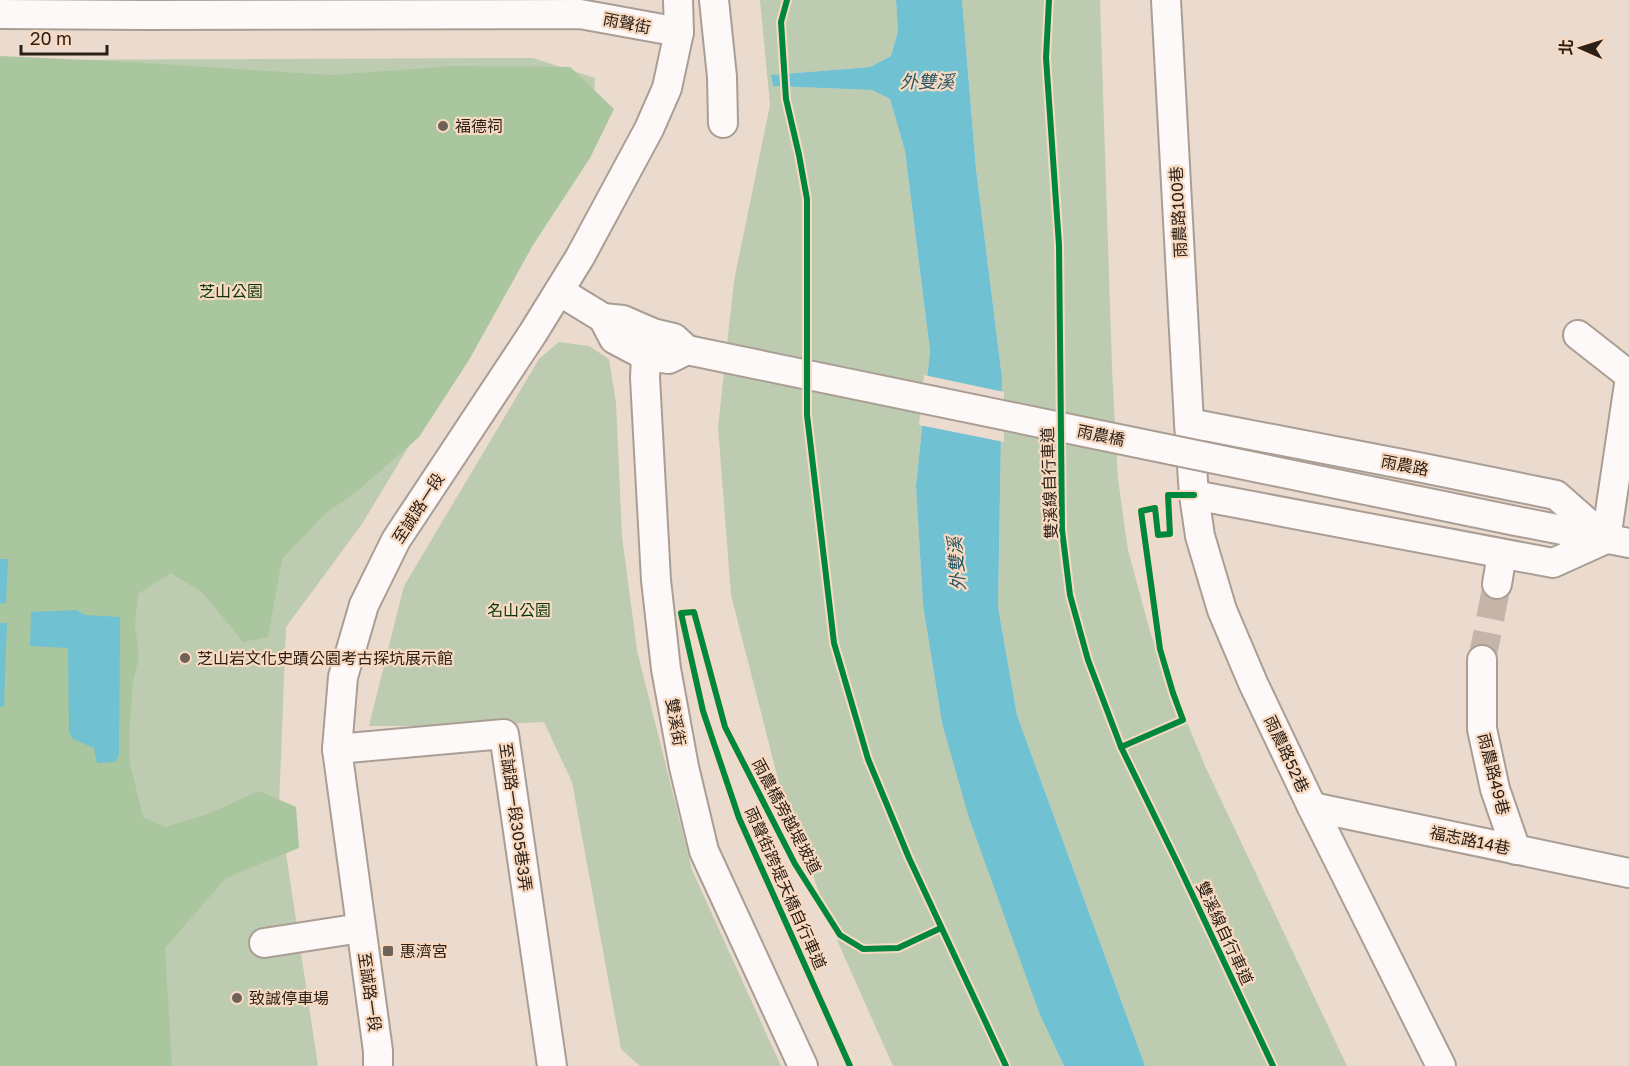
<svg xmlns="http://www.w3.org/2000/svg" width="1629" height="1066" viewBox="0 0 1629 1066" font-family="'Golos Text','Noto Sans TC',sans-serif">
<rect width="100%" height="100%" fill="#ebdace"/>
<g fill="#bdccb0">
<path d="M760,0H896L898,31L891,56L870,67L772,75L773,86L872,90L890,99L905,151L930,351L916,486L923,605L942,723L1040,1015L1064,1066H893L837,940L781,791L731,595L718,427L734,281L770,105Z"/>
<path d="M962,0H1100L1112,368L1118,479L1128,550L1151,635L1205,766L1347,1066H1145L1017,715L998,607L1002,378L976,169Z"/>
<path d="M533,58L595,78L591,144L362,524L286,627L279,807L318,1066H0V60Z"/>
<path d="M559,342L589,346L609,359L616,403L622,536L637,650L692,870L781,1066H640L621,1049L572,782L544,722L464,726H369L404,586L539,359Z"/>
</g>
<path fill="#aac69e" d="M0,56L130,62L330,75L454,66L570,67L614,109L590,158L533,245L469,360L419,437L361,488L325,514L282,559L268,637L243,642L203,593L171,573L138,594L135,625L139,658L133,681L129,740L130,763L143,817L165,827L208,814L259,791L296,807L299,848L226,878L165,948L172,1066H0Z"/>
<g fill="#70c1d2">
<path d="M896,0H962L976,169L1002,378L998,607L1017,715L1145,1066H1064L1040,1015L969,818L942,723L923,605L916,486L930,351L905,151L890,99L872,90L773,86L771,75L870,67L891,56L898,31Z"/>
<path d="M0,559H8L6,604L0,603Z"/>
<path d="M76,610L85,615L120,617L119,755L115,762L97,763L94,748L73,739L69,732L68,648L30,646L31,612Z"/>
<path d="M0,623H7L4,707H0Z"/>
</g>
<path fill="#ebdace" d="M924,375L1004,392V442L919,425Z"/>
<g fill="none" stroke-linecap="round" stroke-linejoin="round">
<path stroke="#c5b5a9" stroke-width="28" stroke-dasharray="28 14" stroke-linecap="butt" d="M1482,660L1497,584"/>
<defs>
<g id="minor">
<path d="M714,0L722,77L723,123"/>
<path d="M1166,0L1189,423L1194,495L1200,536L1222,610L1253,683L1312,807L1441,1066"/>
<path d="M0,14L146,15L580,14L679,32"/>
<path d="M559,291L603,318L614,339L646,356L669,359L687,350"/>
<path d="M603,318L623,320L653,333L674,338L687,350"/>
<path d="M1578,335L1629,375"/>
<path d="M687,350L1172,450"/>
<path d="M646,356L645,378L656,580L666,669L684,767L704,851L803,1066"/>
<path d="M1189,423L1423,468L1556,495L1606,539"/>
<path d="M1194,495L1553,563L1606,539"/>
<path d="M1516,521L1629,543"/>
<path d="M1606,539L1629,384"/>
<path d="M1497,584L1502,554"/>
<path d="M1482,660V729L1495,789L1516,850"/>
<path d="M337,749L504,734L552,1066"/>
<path d="M1312,807L1629,873"/>
<path d="M264,943L361,928"/>
<path d="M378,1066V1051L337,749L343,677L364,605L396,540L533,333L580,257L649,129L667,88L679,32L678,0"/>
</g>
</defs>
<use href="#minor" stroke="#aa9e94" stroke-width="32"/>
<use href="#minor" stroke="#fcf9f8" stroke-width="28"/>
<defs>
<path id="minor-bridge" d="M1172,450L1516,521"/>
</defs>
<use href="#minor-bridge" stroke="#aa9e94" stroke-width="32" stroke-linecap="butt"/>
<use href="#minor-bridge" stroke="#fcf9f8" stroke-width="28"/>
<defs>
<g id="cycleway">
<path d="M787,0L781,22L786,99L799,155L807,199V415L834,643L868,759L909,858L1006,1066"/>
<path d="M1049,0L1046,58L1059,245L1062,530L1070,595L1088,660L1121,747L1177,862L1273,1066"/>
<path d="M1121,747L1183,720L1173,693L1160,649L1141,511L1155,508L1158,535L1170,534L1168,495H1194"/>
<path d="M850,1066L739,818L703,711L681,613L694,612L725,727L795,864L840,935L863,949L898,948L941,928"/>
</g>
</defs>
<use href="#cycleway" stroke="#f8d9c1" stroke-width="10"/>
<use href="#cycleway" stroke="#00873e" stroke-width="6"/>
</g>
<g fill="#6e6157" stroke="#f8d9c1" stroke-width="2">
<circle cx="443" cy="126" r="6"/>
<circle cx="185" cy="658" r="6"/>
<rect x="382" y="945" width="12" height="12" rx="3"/>
<circle cx="237" cy="998" r="6"/>
</g>
<g text-anchor="middle" dominant-baseline="central" stroke-width="4.5" stroke-linejoin="round" paint-order="stroke">
<g font-size="16" fill="#2b2017" stroke="#f8d9c1">
<text transform="translate(627 23) rotate(11)">雨聲街</text>
<text transform="translate(1178 212) rotate(-93)">雨農路100巷</text>
<text transform="translate(1101 435) rotate(12)">雨農橋</text>
<text transform="translate(1405 465) rotate(11)">雨農路</text>
<text transform="translate(1049 483) rotate(-92)">雙溪線自行車道</text>
<text transform="translate(418 508) rotate(-57)">至誠路一段</text>
<text transform="translate(676 722) rotate(80)">雙溪街</text>
<text transform="translate(1287 754) rotate(65)">雨農路52巷</text>
<text transform="translate(1494 774) rotate(76)">雨農路49巷</text>
<text transform="translate(787 816) rotate(62)">雨農橋旁越堤坡道</text>
<text transform="translate(516 817) rotate(82)">至誠路一段305巷3弄</text>
<text transform="translate(1470 840) rotate(12)">福志路14巷</text>
<text transform="translate(786 888) rotate(66)">雨聲街跨堤天橋自行車道</text>
<text transform="translate(1225 933) rotate(65)">雙溪線自行車道</text>
<text transform="translate(370 992) rotate(82)">至誠路一段</text>
</g>
<g font-size="16" fill="#2b2017" stroke="#f8d9c1" text-anchor="start">
<text x="455" y="126">福德祠</text>
<text x="197" y="658">芝山岩文化史蹟公園考古探坑展示館</text>
<text x="400" y="951">惠濟宮</text>
<text x="249" y="998">致誠停車場</text>
</g>
<g font-size="16" fill="#06360c" stroke="#f8d9c1">
<text x="231" y="291">芝山公園</text>
<text x="519" y="610">名山公園</text>
</g>
<g font-size="18" font-style="italic" fill="#275865" stroke="#f8d9c1">
<text x="927" y="81">外雙溪</text>
<text transform="translate(956 564) rotate(-95)">外雙溪</text>
</g>
</g>
<g transform="translate(1581 48) rotate(273)" stroke="#f8d9c1" stroke-width="4.5" paint-order="stroke">
<path d="M0-4.5L10 22L0 15L-10 22Z" fill="#2b2017"/>
<text y="-9" font-size="16" font-weight="bold" text-anchor="middle" fill="#2b2017">北</text>
</g>
<path d="M21 45v9h86v-9" fill="none" stroke="#2b2017" stroke-width="3"/>
<text x="30" y="45" font-size="18" fill="#2b2017" stroke="#f8d9c1" stroke-width="4.5" paint-order="stroke">20 m</text>
</svg>
